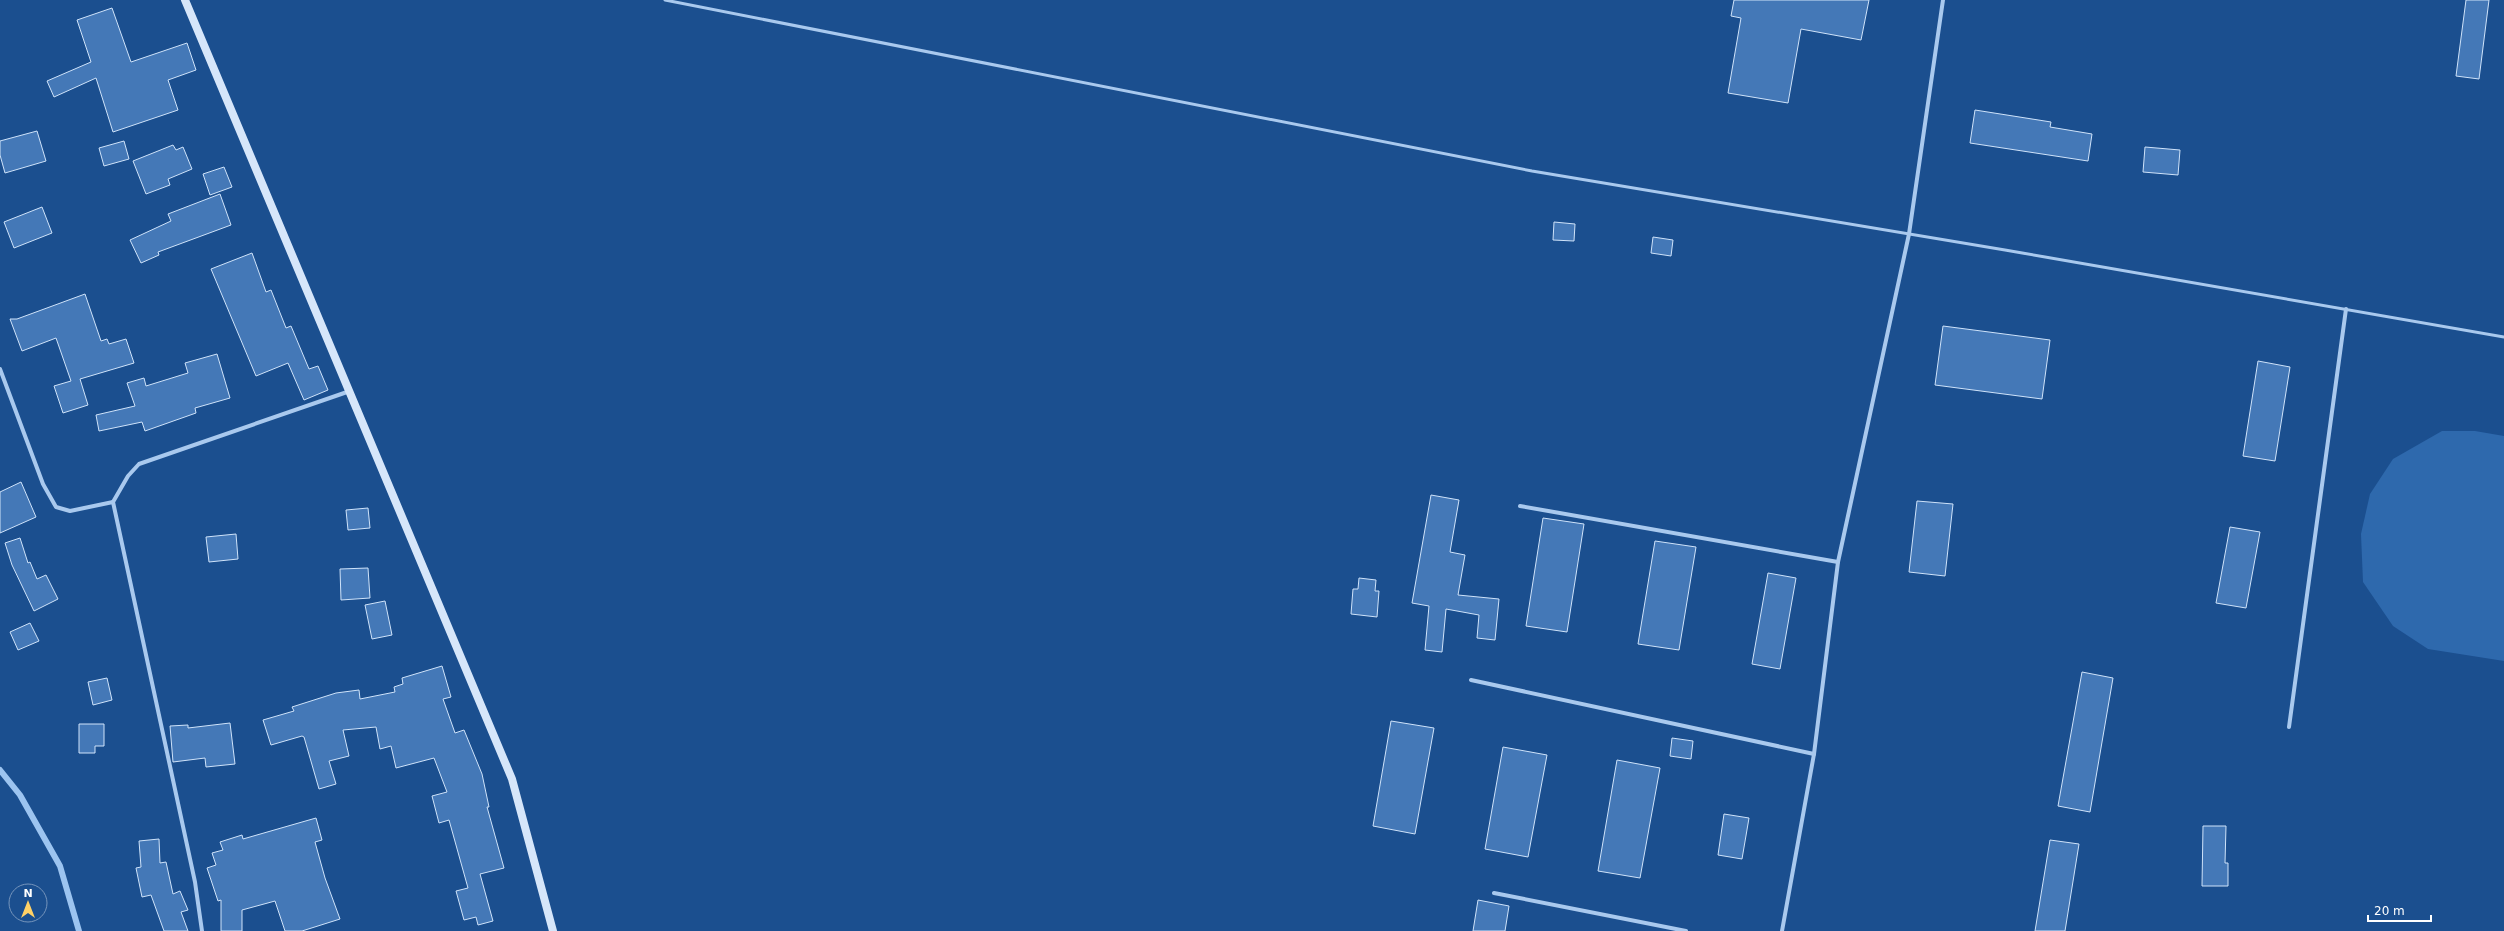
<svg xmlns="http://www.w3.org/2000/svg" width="2504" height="931" viewBox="0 0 2504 931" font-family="'DejaVu Sans',sans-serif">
<rect width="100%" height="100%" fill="#1b4f8f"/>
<path fill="#2e69ad" d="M2442,431H2475L2504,436V661L2428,649L2393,626L2363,582L2361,534L2370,494L2393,459Z"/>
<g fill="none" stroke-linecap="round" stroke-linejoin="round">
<path stroke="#9cc4f0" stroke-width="6" d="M0,770L20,795L60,866L79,931"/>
</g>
<g fill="#4478b7" stroke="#cfe3fa">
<path d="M1734,0H1869L1861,40L1801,29L1788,103L1728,93L1741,18L1731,16Z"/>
<path d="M2466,0H2489L2479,79L2456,76Z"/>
<path d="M112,8L131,62L187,43L196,70L168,80L178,110L113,132L96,78L54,97L47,81L91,62L77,20Z"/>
<path d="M1975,110L2051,122L2050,127L2092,134L2088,161L1970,143Z"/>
<path d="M37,131L46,161L5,173L0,155V141Z"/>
<path d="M124,141L129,159L104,166L99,148Z"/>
<path d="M173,145L176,150L183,147L192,169L168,179L170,185L146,194L133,161Z"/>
<path d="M2145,147L2180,150L2178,175L2143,172Z"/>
<path d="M224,167L232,187L210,195L203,174Z"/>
<path d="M220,194L231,225L158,252L159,255L141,263L130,240L171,221L168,214Z"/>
<path d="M42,207L52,233L14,248L4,222Z"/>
<path d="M1554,222L1575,224L1574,241L1553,240Z"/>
<path d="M1653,237L1673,240L1671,256L1651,253Z"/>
<path d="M252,253L266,292L271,290L286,328L291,326L309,369L318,366L328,390L304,400L288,363L256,376L211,269Z"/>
<path d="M85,294L101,341L107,339L109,344L126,339L134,363L80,379L88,405L63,413L54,386L71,381L56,338L22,351L10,319H17Z"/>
<path d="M1943,326L2050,340L2042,399L1935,385Z"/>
<path d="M217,354L230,398L195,408L196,413L145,431L142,422L99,431L96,415L135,406L127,383L144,378L146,386L188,373L185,363Z"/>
<path d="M2258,361L2290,367L2275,461L2243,456Z"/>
<path d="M21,482L36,517L0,533V492Z"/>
<path d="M1431,495L1459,500L1450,552L1465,555L1458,595L1499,599L1495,640L1477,638L1479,615L1446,609L1442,652L1425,650L1429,606L1412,603Z"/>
<path d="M1917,501L1953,504L1945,576L1909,572Z"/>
<path d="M368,508L370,528L348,530L346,510Z"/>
<path d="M1543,518L1584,524L1567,632L1526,626Z"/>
<path d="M2230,527L2260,532L2246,608L2216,603Z"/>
<path d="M236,534L238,559L209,562L206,537Z"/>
<path d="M20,538L28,563L30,562L37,579L46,575L58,599L34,611L12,565L5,543Z"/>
<path d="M1655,541L1696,547L1679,650L1638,644Z"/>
<path d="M368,568L370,598L341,600L340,569Z"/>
<path d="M1768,573L1796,578L1780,669L1752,664Z"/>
<path d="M1359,578L1376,580L1375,591H1379L1377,617L1351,614L1353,589H1358Z"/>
<path d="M385,601L392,635L372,639L365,605Z"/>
<path d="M30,623L39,641L18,650L10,632Z"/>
<path d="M442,666L451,697L443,699L455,733L464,730L482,774L489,807H487L504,868L480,874L493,921L478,925L476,917L464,920L456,891L468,888L449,820L439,823L432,796L447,792L434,758L396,768L391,746L380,749L376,727L343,730L349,756L329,761L336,784L319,789L304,737L302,736L271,745L263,720L294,711L292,707L336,693L359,690L360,699L395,692L394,687L403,684L402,678Z"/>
<path d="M2082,672L2113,678L2090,812L2058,806Z"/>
<path d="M107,678L112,700L93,705L88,682Z"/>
<path d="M1391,721L1434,728L1415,834L1373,826Z"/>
<path d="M230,723L235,764L206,767L205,758L173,762L170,726L188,725V728Z"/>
<path d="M79,724H104V746H95V753H79Z"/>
<path d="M1672,738L1693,741L1691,759L1670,756Z"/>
<path d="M1503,747L1547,755L1528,857L1485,849Z"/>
<path d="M1617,760L1660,768L1640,878L1598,871Z"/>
<path d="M1724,814L1749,818L1742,859L1718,855Z"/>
<path d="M316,818L322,840L315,842L325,878L340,919L302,931H285L275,901L242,910V931H221V900L218,901L207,868L216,865L212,853L223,850L220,842L242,835L243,839Z"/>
<path d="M2203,826H2226L2225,863H2228V886H2202Z"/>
<path d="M159,839L160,863L166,862L173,894L180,891L188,910L181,912L188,931H164L151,895L142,897L136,868L141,867L139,841Z"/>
<path d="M2050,840L2079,844L2065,931H2035Z"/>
<path d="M1478,900L1509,906L1505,931H1473Z"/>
</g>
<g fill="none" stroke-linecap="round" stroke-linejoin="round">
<path stroke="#a9c9ee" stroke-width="3" d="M665,0L1532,171L2005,250L2504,337"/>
<g stroke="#a9c9ee" stroke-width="4">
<path d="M0,369L43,484L56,507L70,511L113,502"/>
<path d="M1520,506L1838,562"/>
<path d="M1471,680L1814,754"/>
<path d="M2289,727L2346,309"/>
<path d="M1494,893L1686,931"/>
<path d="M202,931L195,882L113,502L128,476L139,464L350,391"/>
<path d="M1782,931L1814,754L1838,562L1909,234L1943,0"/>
</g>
<path stroke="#d6e6fa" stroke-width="8" d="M185,0L512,779L553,931"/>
</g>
<g transform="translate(28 903)"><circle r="19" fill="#1b4f8f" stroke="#7695bc"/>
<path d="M0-3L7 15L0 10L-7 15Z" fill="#ffd166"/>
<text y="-6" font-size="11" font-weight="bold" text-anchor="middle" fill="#ffffff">N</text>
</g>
<path d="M2368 915v6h63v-6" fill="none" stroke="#ffffff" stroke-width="2"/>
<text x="2374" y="915" font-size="12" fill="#ffffff" stroke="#1b4f8f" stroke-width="3" paint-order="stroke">20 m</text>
</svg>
